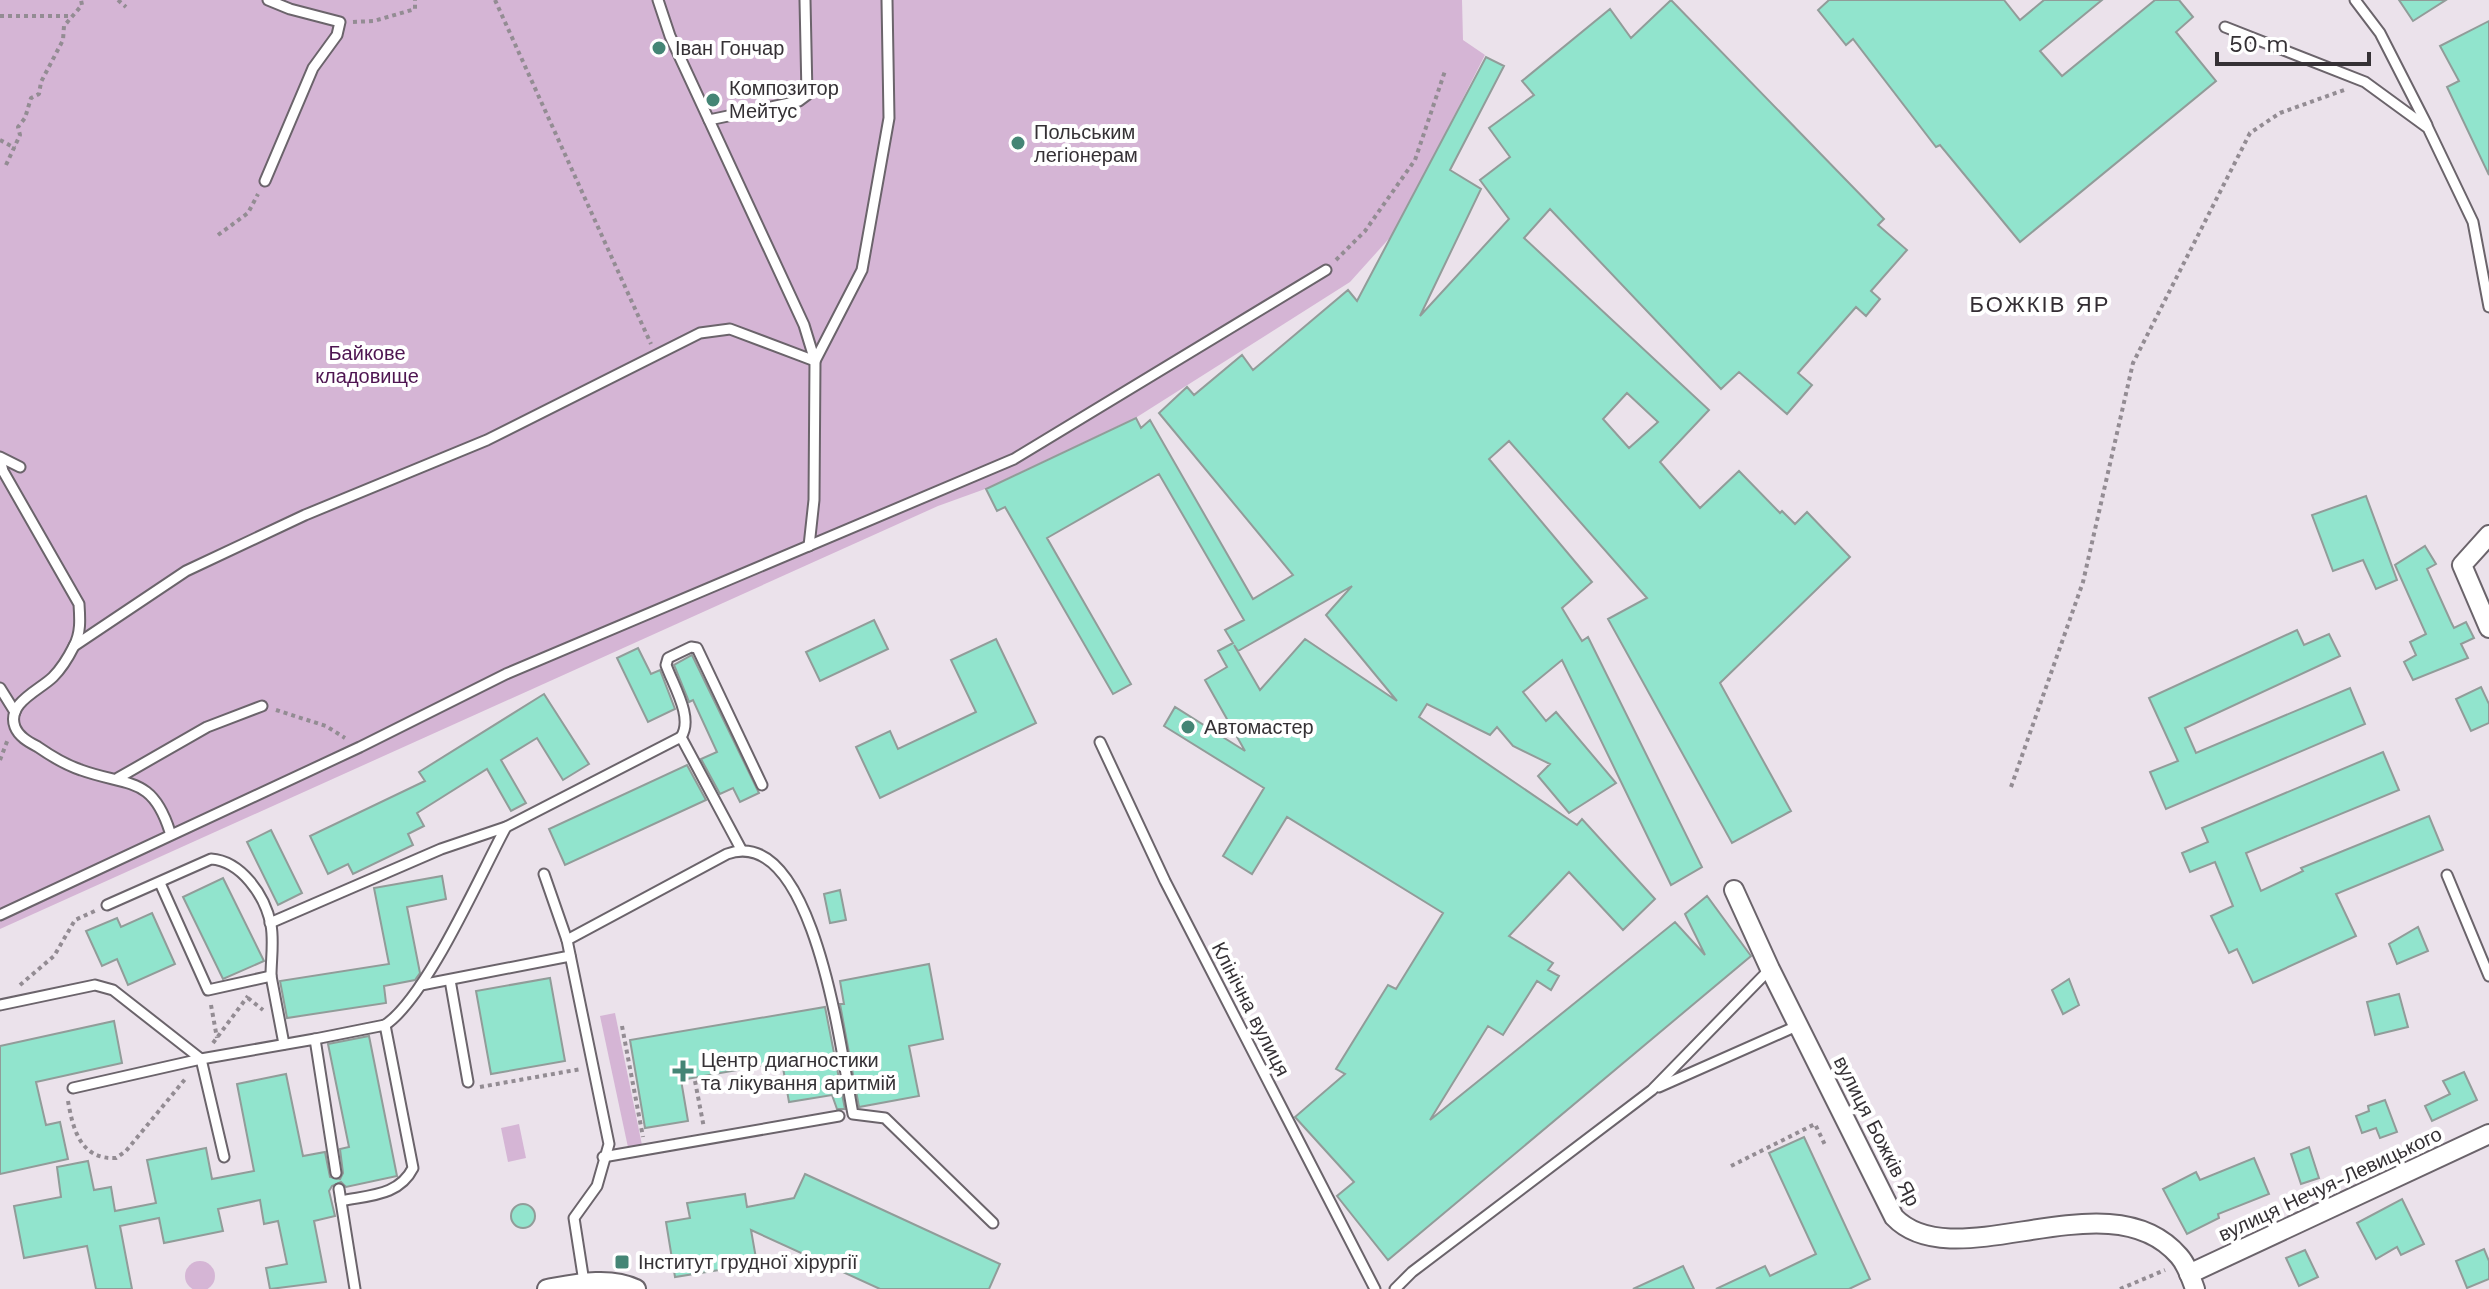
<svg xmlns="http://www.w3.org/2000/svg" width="2489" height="1289" viewBox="0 0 2489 1289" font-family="'Work Sans',sans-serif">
<rect width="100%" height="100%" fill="#ebe2eb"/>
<g fill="#d5b5d5">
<path d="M0,0H1462L1463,40L1485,55L1395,232L1350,282L1137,417L985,489L938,506L0,929Z"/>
<path d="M615,1013L643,1150L629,1152L600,1016Z"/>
<path d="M519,1124L526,1158L508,1162L501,1128Z"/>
<circle cx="200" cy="1276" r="15"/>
</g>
<g fill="#91e4cd" stroke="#919c99" stroke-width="2" fill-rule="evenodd">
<path d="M1671,0L1884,219L1878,225L1907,250L1871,291L1880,299L1866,316L1856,307L1798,373L1812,385L1787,414L1739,372L1721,389L1550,209L1524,238L1709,410L1660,462L1700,508L1739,471L1780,513L1782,511L1795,524L1807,512L1850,557L1720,683L1791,811L1732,843L1608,619L1647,598L1509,441L1489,459L1592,582L1562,608L1582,641L1588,637L1702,867L1671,885L1562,660L1523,692L1546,721L1556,712L1616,783L1569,813L1538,776L1550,764L1513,746L1497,727L1490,735L1427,704L1419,717L1577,825L1582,819L1655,899L1623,930L1569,872L1509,936L1553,963L1548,970L1559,976L1551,990L1537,981L1503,1035L1488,1026L1430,1120L1675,922L1705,955L1685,914L1707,896L1751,956L1388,1260L1337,1196L1354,1182L1295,1117L1345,1074L1336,1069L1388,985L1396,989L1443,913L1287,817L1252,874L1223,856L1264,788L1164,726L1175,707L1245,751L1205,680L1227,667L1218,651L1233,643L1225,630L1244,620L1159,474L1047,538L1131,684L1113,694L1005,507L997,511L986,489L1136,418L1141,428L1150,420L1253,599L1293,575L1159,413L1187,387L1194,395L1242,355L1253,370L1348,290L1357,301L1486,57L1504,66L1450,170L1481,189L1420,316L1509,219L1480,180L1510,157L1489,128L1534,95L1522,81L1610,9L1631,38ZM1627,393L1658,422L1629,448L1603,419ZM1352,586L1326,615L1397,701L1305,639L1260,690L1234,645L1238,651Z"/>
<path d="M1829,0H2004L2020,20L2044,0H2102L2040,51L2062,76L2155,0H2179L2193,17L2176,32L2216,81L2020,242L1940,145L1936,147L1853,39L1846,45L1818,10Z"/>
<path d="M2399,0H2446L2413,21Z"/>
<path d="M2489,21V175L2447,87L2459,81L2440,46Z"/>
<path d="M2366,496L2397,580L2376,589L2363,560L2333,571L2312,515Z"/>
<path d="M2425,546L2436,564L2427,569L2451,622L2454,628L2466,622L2474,638L2461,644L2468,658L2413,680L2404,662L2416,655L2410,642L2426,634L2395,565Z"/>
<path d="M874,620L888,649L820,681L806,652Z"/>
<path d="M2297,630L2304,645L2329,634L2340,656L2185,728L2196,753L2350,688L2365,724L2166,809L2150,772L2178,761L2149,698Z"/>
<path d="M996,639L1036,723L880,798L856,747L890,731L898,749L976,712L951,660Z"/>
<path d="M638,648L651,674L660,670L675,709L648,722L617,658Z"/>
<path d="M692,655L759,793L740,802L733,788L720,794L701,759L717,752L693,700L689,702L674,665Z"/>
<path d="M2481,687L2489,704V723L2471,731L2456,699Z"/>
<path d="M544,694L589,764L563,780L537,738L501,760L526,803L511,811L487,769L417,813L424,826L408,834L413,845L353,874L348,864L328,874L310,836L425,781L419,772Z"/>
<path d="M2383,752L2399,790L2246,853L2261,891L2303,871L2301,868L2429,816L2443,850L2336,894L2356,936L2253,983L2237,949L2229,953L2211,916L2233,906L2215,862L2190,872L2182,853L2208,842L2202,828Z"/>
<path d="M687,765L706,800L565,865L549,829Z"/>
<path d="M271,830L302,893L278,905L247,842Z"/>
<path d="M442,876L446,899L407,907L420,973L415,980L384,986L386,1003L287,1018L280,981L389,964L374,888Z"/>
<path d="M223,878L264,961L223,979L183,897Z"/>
<path d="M840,890L846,920L830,923L824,894Z"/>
<path d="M152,913L175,964L128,985L117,959L102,966L86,931L117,918L121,927Z"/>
<path d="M2418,927L2428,951L2397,964L2389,944Z"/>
<path d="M929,964L943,1039L909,1046L919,1096L859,1107L840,1004H844L840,981Z"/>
<path d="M550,978L565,1061L491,1074L476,991Z"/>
<path d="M2069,979L2079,1005L2063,1014L2052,990Z"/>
<path d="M2399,994L2408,1027L2375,1035L2367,1002Z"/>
<path d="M825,1007L845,1109H837L832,1095L789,1102L782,1062L681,1080L688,1121L645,1128L630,1040Z"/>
<path d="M114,1021L122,1063L36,1082L46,1125L60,1122L68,1159L0,1174V1046Z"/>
<path d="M369,1036L397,1176L346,1187L341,1182L332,1186L329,1191L335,1216L314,1221L326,1282L270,1289L266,1268L287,1264L278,1221L264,1224L260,1200L218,1209L223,1231L164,1243L159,1218L120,1226L132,1289H96L87,1246L24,1258L14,1206L61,1197L57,1167L88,1161L94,1190L111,1187L115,1211L156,1203L147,1160L206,1148L212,1179L254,1171L237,1084L286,1074L303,1156L325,1152L330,1177L340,1179L343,1173L340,1149L349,1147L328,1044Z"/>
<path d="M2464,1072L2477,1100L2432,1121L2425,1106L2450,1094L2443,1081Z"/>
<path d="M2385,1100L2397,1132L2380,1138L2376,1128L2362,1133L2356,1116L2369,1111L2368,1106Z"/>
<path d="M1804,1137L1870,1279L1849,1289H1716L1765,1266L1770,1276L1816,1254L1769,1153Z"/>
<path d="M2309,1147L2319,1178L2301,1184L2291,1154Z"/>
<path d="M2254,1158L2269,1194L2218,1214L2219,1218L2187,1234L2163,1189L2196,1172L2200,1180Z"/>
<path d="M805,1174L1000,1264L989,1289H880L751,1230L757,1264L675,1277L666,1222L690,1218L687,1203L745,1194L747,1207L794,1198Z"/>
<path d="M2402,1199L2424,1244L2401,1255L2397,1247L2376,1259L2357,1223Z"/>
<circle cx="523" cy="1216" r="12"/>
<path d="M2484,1249L2489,1261V1279L2467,1288L2456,1261Z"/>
<path d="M2305,1250L2318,1277L2299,1286L2286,1258Z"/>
<path d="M1683,1266L1694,1289H1633Z"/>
</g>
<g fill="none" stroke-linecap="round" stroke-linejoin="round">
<defs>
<g id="service">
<path d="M658,0L670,36L804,325L815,361L814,500L809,546"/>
<path d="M2355,0L2380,33L2427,125"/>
<path d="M2225,27L2365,82L2428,128L2473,222L2489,307"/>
<path d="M709,120L799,101L807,95L805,0"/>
<path d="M265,181L313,68L337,35L340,22L290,9L268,0"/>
<path d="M0,457L20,467"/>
<path d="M0,459L3,471L79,604C80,619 81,633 74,646C69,656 61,669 53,677C40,690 6,703 15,727C19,737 29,742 38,747C51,756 66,765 81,770C128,787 152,775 170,832"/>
<path d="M74,646L186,571L305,515L487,440L700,333L730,329L815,361L862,270L889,118L887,0"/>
<path d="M0,688L15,712"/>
<path d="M681,737C694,718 673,685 666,665L668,658L691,647L697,648L762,785"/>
<path d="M1100,742L1165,881L1375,1289"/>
<path d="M118,778L207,727L262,706"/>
<path d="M544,874L567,940L609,1144L597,1186L574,1218L584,1282"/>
<path d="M2447,875L2489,976"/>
<path d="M160,883L208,990L271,976L284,1044"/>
<path d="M107,905L211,859C241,861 265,895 271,925C274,941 271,960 271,976"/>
<path d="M0,915L360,747L506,674L1014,459L1326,270"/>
<path d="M270,923L441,849L506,827L681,737L741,849"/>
<path d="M567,940L727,854C815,822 842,1059 853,1114L885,1118L993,1223"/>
<path d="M450,980L468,1082"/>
<path d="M421,985L570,956"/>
<path d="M0,1005L95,985L113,990L201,1059L224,1157"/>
<path d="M385,1025C427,997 480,875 506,827"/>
<path d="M315,1039L385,1025L413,1168C399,1196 369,1195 341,1201"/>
<path d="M1659,1087L1799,1025"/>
<path d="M73,1088L201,1059L315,1039L336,1173"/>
<path d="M603,1157L839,1116"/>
<path d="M339,1189L355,1289"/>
<path d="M1395,1289L1412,1272L1652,1090L1770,969"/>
</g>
<g id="minor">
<path d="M2489,535L2462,565L2489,628"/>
<path d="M1734,890L1770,969L1894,1217C1955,1281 2109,1174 2179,1256C2187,1265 2191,1278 2195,1289"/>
<path d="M2189,1274L2489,1134"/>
<path d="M547,1289C575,1284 609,1276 636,1289"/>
</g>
</defs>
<use href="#service" stroke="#6b646b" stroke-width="13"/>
<use href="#minor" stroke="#6b646b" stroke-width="22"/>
<g stroke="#938c93" stroke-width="4" stroke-dasharray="4 4" stroke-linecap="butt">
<path d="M118,0L126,7"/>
<path d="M495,0L651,344"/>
<path d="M0,16H71"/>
<path d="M353,22L374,21L415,9V0"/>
<path d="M0,140L15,148"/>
<path d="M6,165L20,135L18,127L25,118L31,98L39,94L41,82L63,40L64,26L82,5L81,0"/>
<path d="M218,235L248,213L258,194"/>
<path d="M1336,260L1365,231L1415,160L1445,71"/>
<path d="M276,710L326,726L345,738"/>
<path d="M0,760L8,739"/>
<path d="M2011,787L2083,582L2133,363L2250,133L2280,113L2344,90"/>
<path d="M20,985L54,956L75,920L97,910"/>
<path d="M248,998L263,1010"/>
<path d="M211,1005L217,1038"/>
<path d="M622,1026L643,1137"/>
<path d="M213,1043L248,996"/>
<path d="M695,1081L704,1128"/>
<path d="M480,1087L581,1069"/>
<path d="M68,1101C73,1130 81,1160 116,1158L126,1151L186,1078"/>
<path d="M1731,1166L1815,1124L1825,1145"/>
<path d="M2120,1289L2165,1270"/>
</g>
<use href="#service" stroke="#fff" stroke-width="9"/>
<use href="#minor" stroke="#fff" stroke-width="18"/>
</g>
<g fill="#448575" stroke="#fff" stroke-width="3">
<circle cx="659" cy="48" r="8"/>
<circle cx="713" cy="100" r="8"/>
<circle cx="1018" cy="143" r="8"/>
<circle cx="1188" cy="727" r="8"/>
<path d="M679 1059h8v8h8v8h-8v8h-8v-8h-8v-8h8z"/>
<rect x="614" y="1254" width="16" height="16" rx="4"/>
</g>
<g text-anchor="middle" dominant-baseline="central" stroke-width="8" stroke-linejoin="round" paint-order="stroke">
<g font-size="20" fill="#353135" stroke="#fff" text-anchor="start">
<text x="675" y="48">Іван Гончар</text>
<text x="729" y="88">Композитор<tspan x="729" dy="23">Мейтус</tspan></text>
<text x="1034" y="132">Польським<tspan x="1034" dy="23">легіонерам</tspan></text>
<text x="1204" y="727">Автомастер</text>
<text x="701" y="1060">Центр диагностики<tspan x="701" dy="23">та лікування аритмій</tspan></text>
<text x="638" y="1262">Інститут грудної хірургії</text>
</g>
<g font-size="20" fill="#4e1551" stroke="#fff">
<text x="367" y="353">Байкове<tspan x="367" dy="23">кладовище</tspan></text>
</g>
<g font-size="20" fill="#353135" stroke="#fff">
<text transform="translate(1251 1009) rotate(63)">Клінічна вулиця</text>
<text transform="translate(1877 1131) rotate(63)">вулиця Божків Яр</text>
<text transform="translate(2330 1184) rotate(-25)">вулиця Нечуя-Левицького</text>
</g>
<g font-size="22" letter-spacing="2" fill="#332d33" stroke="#fff">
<text x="2040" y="304">БОЖКІВ ЯР</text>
</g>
</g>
<path d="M2217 52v12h152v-12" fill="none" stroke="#353135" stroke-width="4"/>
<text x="2229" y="52" font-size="24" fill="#353135" stroke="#ffffff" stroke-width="6" paint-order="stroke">50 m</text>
</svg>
